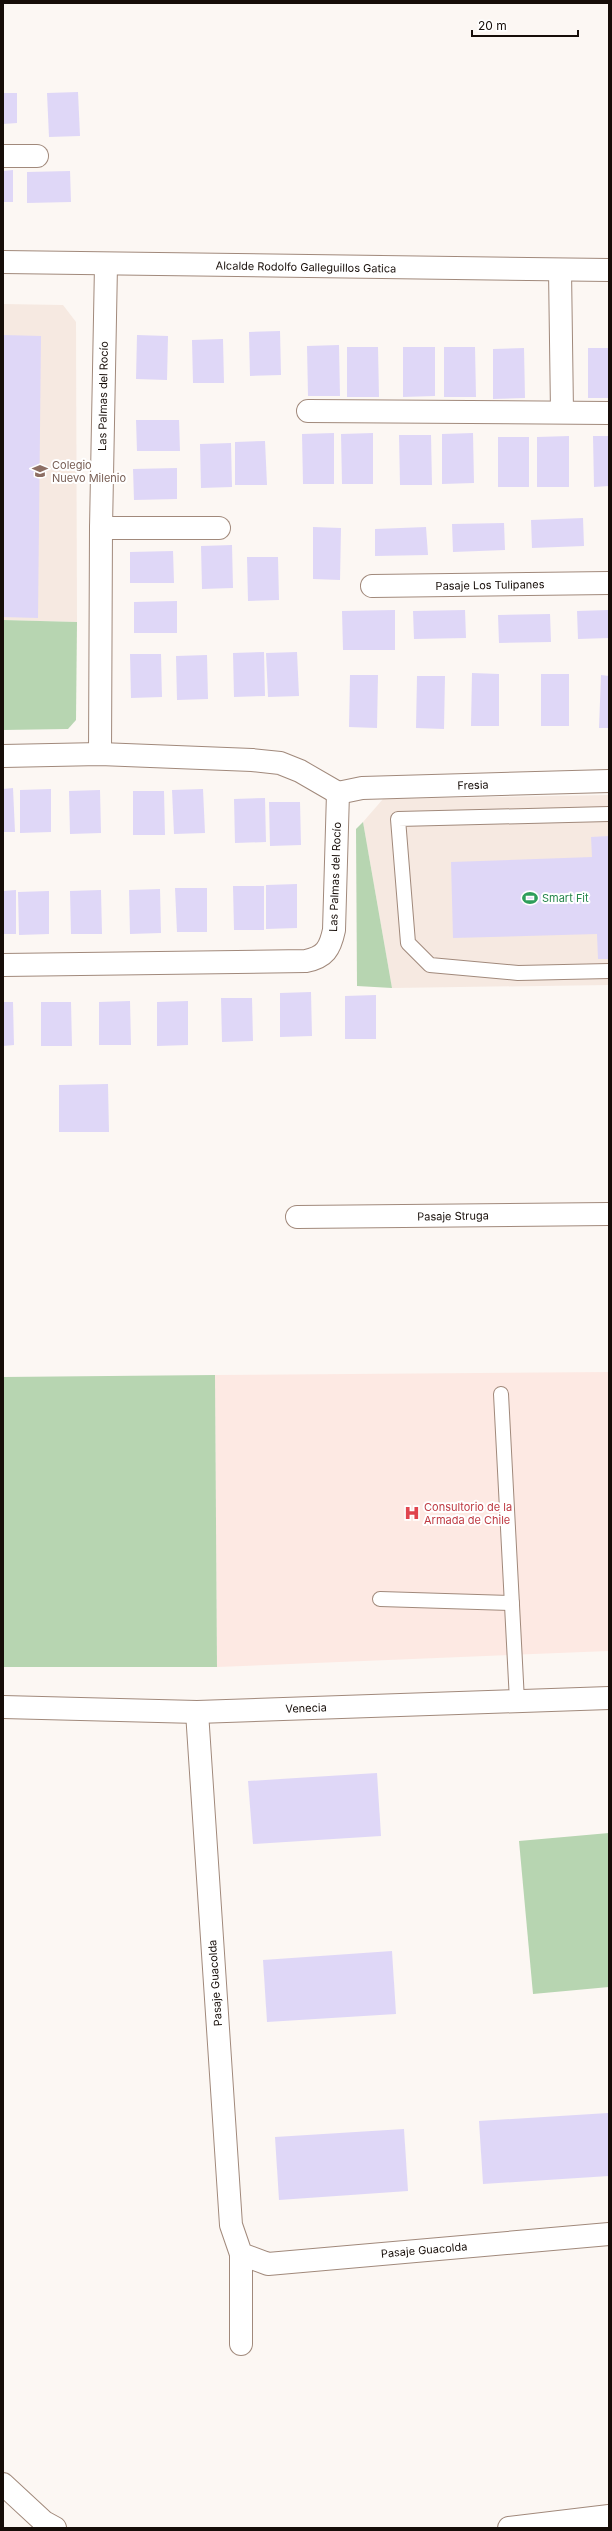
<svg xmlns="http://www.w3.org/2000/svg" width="612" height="2531" viewBox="0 0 612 2531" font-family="Inter,sans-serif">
<rect width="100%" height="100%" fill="#fcf7f3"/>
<g fill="#f6e9e1">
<path d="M3,304L63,305L76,322L77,622L3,620Z"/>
<path d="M609,795V985L392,988L363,822L383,799Z"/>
</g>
<path fill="#fde9e3" d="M609,1372V1651L217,1667L215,1375Z"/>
<g fill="#b7d5b1">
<path d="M3,620L77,622L76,720L68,729L3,730Z"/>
<path d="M363,822L392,988L357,986L356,829Z"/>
<path d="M215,1375L217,1667H3V1377Z"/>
<path d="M609,1833V1987L533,1994L519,1841Z"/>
</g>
<g fill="#dfd7f7">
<path d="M78,92L80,136L49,137L47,93Z"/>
<path d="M3,93H17V123L3,124Z"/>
<path d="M13,170V202H3V171Z"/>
<path d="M70,171L71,202L27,203V172Z"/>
<path d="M280,331L281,375L250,376L249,332Z"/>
<path d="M3,335L41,336L38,618L3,617Z"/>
<path d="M137,335L168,336L167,380L136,379Z"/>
<path d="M223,339L224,383H193L192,340Z"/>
<path d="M339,345L340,396H308L307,346Z"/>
<path d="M347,347H378L379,397H347Z"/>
<path d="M403,347H435V396L403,397Z"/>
<path d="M444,347H475L476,397H444Z"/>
<path d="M524,348L525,398L493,399V349Z"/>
<rect x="588" y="348" width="21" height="50"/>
<path d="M136,420H179L180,451H137Z"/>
<path d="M334,433V484H303L302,434Z"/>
<path d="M373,433V484H342L341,434Z"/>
<path d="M473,433L474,483L442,484V434Z"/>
<path d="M399,435H431L432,485H400Z"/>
<path d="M569,436V487H537V437Z"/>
<path d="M593,436H609V486L594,487Z"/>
<rect x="498" y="437" width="31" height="50"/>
<path d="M265,441L267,485H235V442Z"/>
<path d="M231,443L232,487L201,488L200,444Z"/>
<path d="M177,468V499L134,500L133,469Z"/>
<path d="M583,518L584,546L532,548L531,520Z"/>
<path d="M504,523L505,550L453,552L452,524Z"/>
<path d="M313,527L341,528L340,580L313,579Z"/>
<path d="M426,527L428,555L375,556V529Z"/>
<path d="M232,545L233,588L202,589L201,546Z"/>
<path d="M173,551L174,583H130V552Z"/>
<path d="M247,557H278L279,600L248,601Z"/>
<path d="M177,601V633H134V602Z"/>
<path d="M395,610V650H343L342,611Z"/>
<path d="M465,610L466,638L414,639L413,611Z"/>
<path d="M609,610V638L578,639L577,611Z"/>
<path d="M550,614L551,642L499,643L498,615Z"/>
<path d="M264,652L265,696L234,697L233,653Z"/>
<path d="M297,652L299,696L268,697L266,653Z"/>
<path d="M130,654H161L162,697L131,698Z"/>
<path d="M207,655L208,699L177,700L176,656Z"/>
<path d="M472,673L499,674V726H471Z"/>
<rect x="541" y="674" width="28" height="52"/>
<path d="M350,675H378L377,728L349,727Z"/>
<path d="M601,675L609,676V728H599Z"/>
<path d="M417,676H445L444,729L416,728Z"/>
<path d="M13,788L15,832H3V789Z"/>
<path d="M51,789V832L20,833V790Z"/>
<path d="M203,789L205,833L174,834L172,790Z"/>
<path d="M100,790L101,833L70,834L69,791Z"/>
<path d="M133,791H164L165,835H133Z"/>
<path d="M265,798L266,842L235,843L234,799Z"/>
<path d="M269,802H300L301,845L270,846Z"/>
<path d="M609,836V959H598L597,934L453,938L451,862L592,857L591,837Z"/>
<path d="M297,884V928L266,929V885Z"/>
<path d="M233,886H264V930H234Z"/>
<path d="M175,888H207V932H177Z"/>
<path d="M160,889L161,933L130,934L129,890Z"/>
<path d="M16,890V934H3V891Z"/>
<path d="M101,890L102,934H71L70,891Z"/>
<path d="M49,891V934L19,935L18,892Z"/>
<path d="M311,992L312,1036L280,1037V993Z"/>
<path d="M376,995V1039H345V996Z"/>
<path d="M221,998H252L253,1041L222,1042Z"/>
<path d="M130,1001L131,1045H99V1002Z"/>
<path d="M188,1001V1045L157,1046V1002Z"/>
<path d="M3,1002H13L14,1045L3,1046Z"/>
<path d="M41,1002H71L72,1046H41Z"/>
<path d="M108,1084L109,1132H59V1085Z"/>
<path d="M377,1773L381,1836L253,1844L248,1781Z"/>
<path d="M392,1951L396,2014L267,2022L263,1960Z"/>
<path d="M608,2113L609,2176L483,2184L479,2121Z"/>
<path d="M404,2129L408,2191L279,2200L275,2137Z"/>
</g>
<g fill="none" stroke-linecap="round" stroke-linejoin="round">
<defs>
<g id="service">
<path d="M609,814L398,819L408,943L430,965L518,973L609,971"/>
<path d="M501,1394L517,1701"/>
<path d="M380,1599L512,1603"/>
</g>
<g id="minor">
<path d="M3,156H37"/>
<path d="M560,270L562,412"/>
<path d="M308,411L609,413"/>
<path d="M101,528H219"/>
<path d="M372,586L609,583"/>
<path d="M100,754L101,528L106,265"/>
<path d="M3,756L100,754L252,760L280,763L300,771L338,793"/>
<path d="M338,793L362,788L609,781"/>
<path d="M3,965L306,961C325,957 330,949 334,930L338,793"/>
<path d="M297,1217L609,1214"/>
<path d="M3,1707L197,1712L609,1698"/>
<path d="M197,1712L231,2225L241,2254L268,2264L609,2234"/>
<path d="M241,2254V2344"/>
<path d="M3,2484L44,2522L55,2528"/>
<path d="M509,2528L609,2516"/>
</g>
<path id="tertiary" d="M3,262L609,270"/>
</defs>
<use href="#service" stroke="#a1897b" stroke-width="16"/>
<use href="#minor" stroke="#a1897b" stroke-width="24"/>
<use href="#tertiary" stroke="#a1897b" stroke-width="24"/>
<use href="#service" stroke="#fff" stroke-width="14"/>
<use href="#minor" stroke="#fff" stroke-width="22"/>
<use href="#tertiary" stroke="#fff" stroke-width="22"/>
</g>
<defs>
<symbol id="school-bare" viewBox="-9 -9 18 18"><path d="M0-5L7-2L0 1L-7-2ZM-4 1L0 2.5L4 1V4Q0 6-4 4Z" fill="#8d6e63" stroke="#fff" stroke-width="2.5" paint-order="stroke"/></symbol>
<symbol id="stadium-bare" viewBox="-9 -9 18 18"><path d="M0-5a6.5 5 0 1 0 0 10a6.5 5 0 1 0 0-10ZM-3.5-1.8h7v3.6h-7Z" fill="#2e9e5b" stroke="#fff" stroke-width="2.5" paint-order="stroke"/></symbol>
<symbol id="hospital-bare" viewBox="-9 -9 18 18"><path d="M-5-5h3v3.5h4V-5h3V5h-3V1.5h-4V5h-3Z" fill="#e0444e" stroke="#fff" stroke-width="2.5" paint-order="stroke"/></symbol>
</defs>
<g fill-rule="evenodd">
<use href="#school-bare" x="29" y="460" width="22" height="22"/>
<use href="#stadium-bare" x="519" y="887" width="22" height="22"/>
<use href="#hospital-bare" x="401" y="1502" width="22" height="22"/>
</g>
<g text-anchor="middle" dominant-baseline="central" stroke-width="4" stroke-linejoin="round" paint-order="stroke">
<g font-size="11" fill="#160d08" stroke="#fff">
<text transform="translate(306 267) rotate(1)">Alcalde Rodolfo Galleguillos Gatica</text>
<text transform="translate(103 396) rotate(-89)">Las Palmas del Rocío</text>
<text transform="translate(490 585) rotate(-1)">Pasaje Los Tulipanes</text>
<text transform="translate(473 785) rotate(-2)">Fresia</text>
<text transform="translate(335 877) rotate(-88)">Las Palmas del Rocío</text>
<text transform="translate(453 1216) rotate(-1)">Pasaje Struga</text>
<text transform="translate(306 1708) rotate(-2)">Venecia</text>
<text transform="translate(215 1983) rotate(-94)">Pasaje Guacolda</text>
<text transform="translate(424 2250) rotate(-5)">Pasaje Guacolda</text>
</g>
<g font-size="11" fill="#785e54" stroke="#fff" text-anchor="start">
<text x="52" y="465">Colegio<tspan x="52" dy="13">Nuevo Milenio</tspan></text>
</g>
<g font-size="11" fill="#27864d" stroke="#fff" text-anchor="start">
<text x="542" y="898">Smart Fit</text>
</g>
<g font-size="11" fill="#be3a42" stroke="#fff" text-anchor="start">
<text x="424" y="1507">Consultorio de la<tspan x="424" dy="13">Armada de Chile</tspan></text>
</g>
</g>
<rect width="612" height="2531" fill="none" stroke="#160d08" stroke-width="8"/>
<path d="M472 30v6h106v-6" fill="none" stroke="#160d08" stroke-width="2"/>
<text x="478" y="30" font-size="12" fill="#160d08" stroke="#ffffff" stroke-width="3" paint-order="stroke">20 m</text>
</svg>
